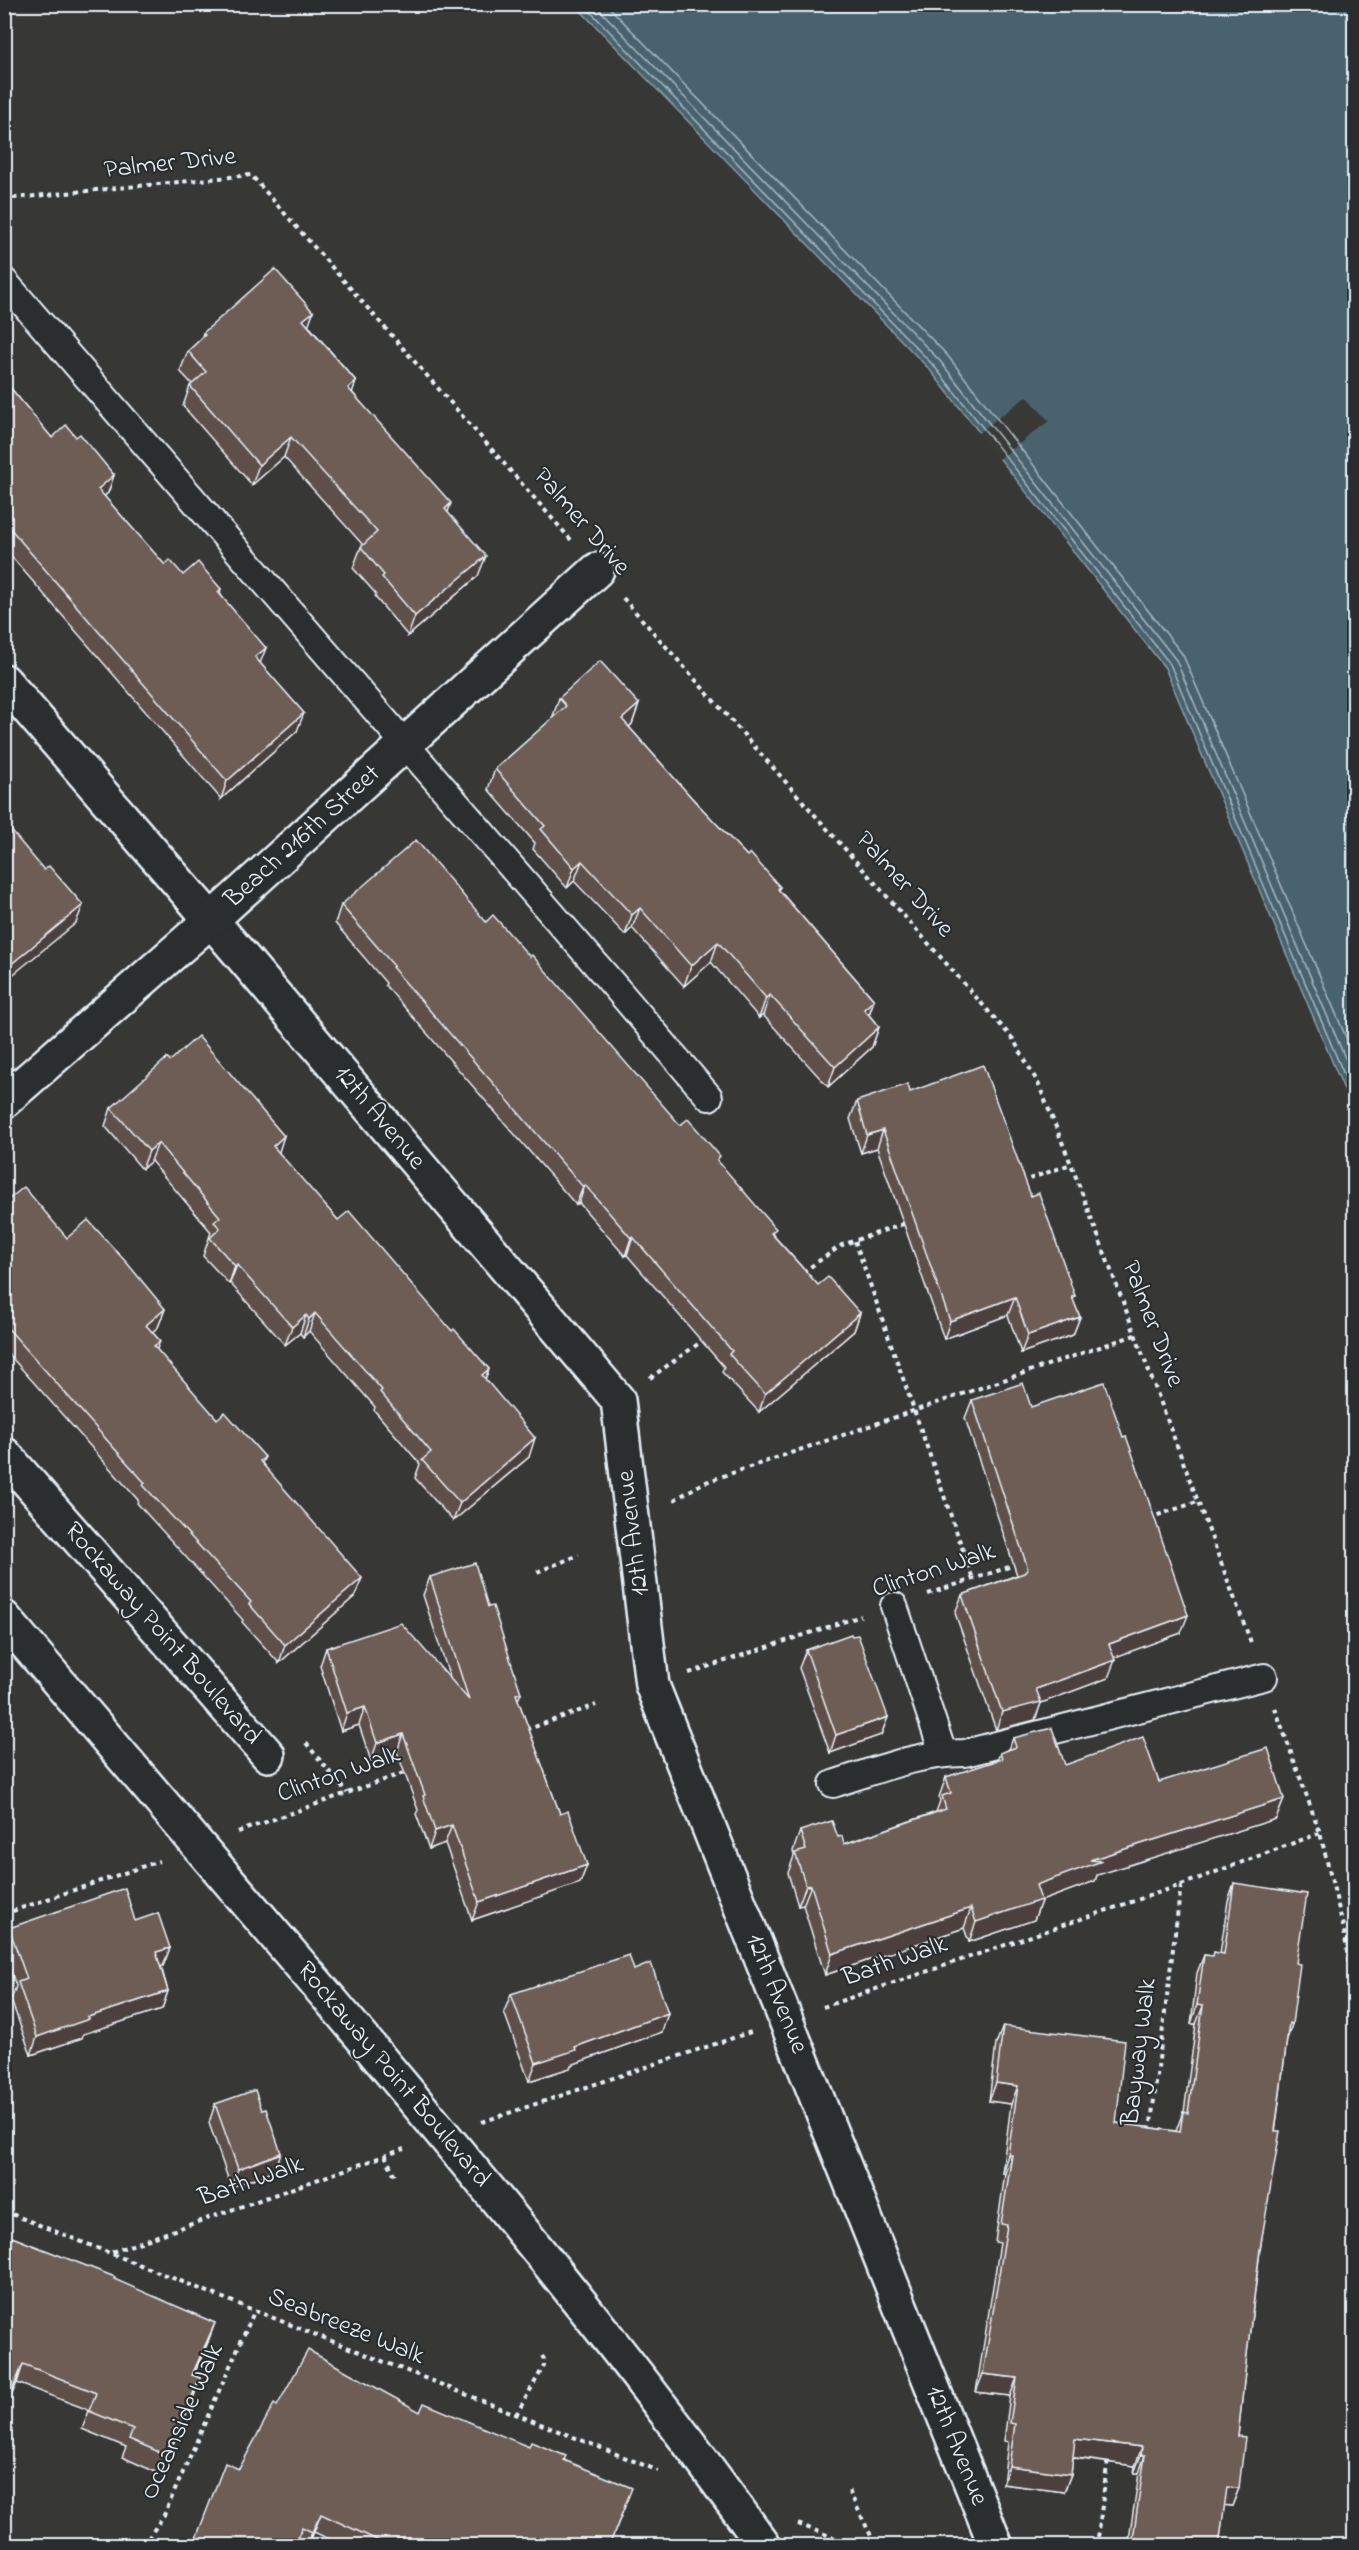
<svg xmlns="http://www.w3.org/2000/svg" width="1359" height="2550" viewBox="0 0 1359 2550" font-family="'Indie Flower',sans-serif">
<rect width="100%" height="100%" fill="#373736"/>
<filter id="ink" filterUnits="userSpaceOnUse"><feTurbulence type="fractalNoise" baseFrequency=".0167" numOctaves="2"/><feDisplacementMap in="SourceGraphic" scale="12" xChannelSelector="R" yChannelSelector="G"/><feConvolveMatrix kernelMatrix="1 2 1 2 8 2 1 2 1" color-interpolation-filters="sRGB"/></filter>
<g filter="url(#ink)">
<path fill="#49636e" stroke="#899ca5" stroke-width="1.5" d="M575,5H1354V1113L1165,668L930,370Z"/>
<path fill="#373736" d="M1027,396L1049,421L998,460L977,434Z"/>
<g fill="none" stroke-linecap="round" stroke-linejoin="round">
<g stroke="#a8b8c1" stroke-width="1.5">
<path d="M583,4L934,366L1170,664L1354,1098"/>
<path d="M594,4L940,361L1176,660L1354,1079"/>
<path d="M606,4L947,355L1183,655L1354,1056"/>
</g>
<defs>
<g id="lane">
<path d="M4,281L618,990L709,1097"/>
<path d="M894,1606L943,1753"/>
<path d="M833,1784C877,1770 918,1753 965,1753L1264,1677"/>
</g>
<g id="street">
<path d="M4,681L211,920L618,1400L652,1685L996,2546"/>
<path d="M4,1101L211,920L597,570"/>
<path d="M4,1454L268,1755"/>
</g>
<path id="secondary" d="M4,1618C114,1746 223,1875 333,2003C482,2180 630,2357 764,2546"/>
</defs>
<use href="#lane" stroke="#e8f1f8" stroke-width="30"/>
<use href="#street" stroke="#e8f1f8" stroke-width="38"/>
<use href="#secondary" stroke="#e8f1f8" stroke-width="38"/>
<g stroke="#e8f1f8" stroke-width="4" stroke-dasharray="4.5 4.5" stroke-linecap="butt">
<path d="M4,199L251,175L572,541"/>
<path d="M623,598L1013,1039L1038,1083L1071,1164L1252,1645"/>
<path d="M1021,1182L1071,1164"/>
<path d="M855,1241L973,1579"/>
<path d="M803,1272L842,1245L906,1223"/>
<path d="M650,1378L705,1339"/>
<path d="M674,1500L703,1483L1135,1335"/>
<path d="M1149,1518L1200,1501"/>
<path d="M537,1572L579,1555"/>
<path d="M928,1594L1018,1564"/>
<path d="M689,1673L861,1616"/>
<path d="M1275,1708L1320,1833L1344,1930L1354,2002"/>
<path d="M526,1730L596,1705"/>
<path d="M306,1743L347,1793"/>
<path d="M238,1832L409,1771"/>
<path d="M4,1914L159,1861"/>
<path d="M823,2007L1181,1885L1320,1833"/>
<path d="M482,2122L751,2032"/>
<path d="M1150,2131L1181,1885"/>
<path d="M385,2155L396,2178"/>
<path d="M4,2211L659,2471"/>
<path d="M112,2252L404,2149"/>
<path d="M516,2415L544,2366V2359L542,2356"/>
<path d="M849,2491L876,2546"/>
<path d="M798,2524L856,2546"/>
<path d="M143,2546L164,2515L254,2312"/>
<path d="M1097,2546L1108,2457"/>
</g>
<use href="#lane" stroke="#2a2d2e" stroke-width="26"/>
<use href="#street" stroke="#2a2d2e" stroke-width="33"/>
<use href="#secondary" stroke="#2a2d2e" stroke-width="33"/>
</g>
<g fill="#5e5049" stroke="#e8f1f8" stroke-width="1.5">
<path d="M313,312L308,325L356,381L352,392L448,513L478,576L408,636L375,597L376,594L353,568L361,547L363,545L284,457L252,485L183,406L190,386L192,384L180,371L188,351L201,339L203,333Z"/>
<path d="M4,380L52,438L76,437L114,475L108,493L104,496L165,565L183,575L221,589L220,593L260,663L297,731L221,799L23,570L4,548Z"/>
<path d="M559,698L639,704L632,724L629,727L691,797L747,856L780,887L779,890L874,1000L869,1015L879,1027L872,1047L828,1087L763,1015L759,1018L711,962L684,986L632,928L625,935L574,881L567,888L533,849L535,843L488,789L495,769L552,719Z"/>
<path d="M341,905L486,922L680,1125L718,1162L774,1236L818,1285L860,1313L854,1331L759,1412L722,1372L724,1367L627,1255L625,1256L579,1203L576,1205L385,985L386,983L335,923Z"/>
<path d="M170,1061L278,1153L338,1220L452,1331L489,1369L485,1379L529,1457L453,1521L415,1478L420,1464L374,1410L375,1407L309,1331L303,1337L300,1333L285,1345L230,1283L229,1284L203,1256L211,1232L151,1161L142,1169L105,1126L111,1108Z"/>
<path d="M910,1092L1031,1196L1075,1296L1073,1300L1080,1317L1073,1335L1021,1353L1008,1315L944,1339L877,1148L861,1153L850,1119L857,1101Z"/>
<path d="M4,1203L67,1238L165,1309L158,1327L152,1332L160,1341L156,1350L217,1419L265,1457L262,1463L355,1596L279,1663L242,1622L243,1620L137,1503L138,1500L4,1349Z"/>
<path d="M972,1400L1031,1407L1181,1633L1114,1657L1108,1678L1041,1703L1035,1720L996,1730L955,1613L962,1595L1017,1575L965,1418Z"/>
<path d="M430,1577L488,1607L521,1693L518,1700L560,1814L587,1865L580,1883L472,1920L445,1843L429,1849L416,1814L418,1810L397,1752L371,1761L359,1725L341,1731L320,1666L326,1648L450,1678L423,1595Z"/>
<path d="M806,1650L888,1717L881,1735L830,1753L799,1668Z"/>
<path d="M1013,1738L1065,1765L1159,1782L1284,1799L1276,1819L1097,1875L1095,1881L1041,1901L1034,1920L969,1942L964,1928L825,1975L803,1905L798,1906L788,1873L794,1856L793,1851L800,1831L838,1837L844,1844L936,1812L940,1801L939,1797L946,1777L997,1761L1000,1753L1009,1749Z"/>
<path d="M1234,1883L1296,1963L1292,2024L1287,2039L1247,2354L1238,2436L1239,2488L1232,2506L1224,2505L1219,2546H1128L1139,2473H1134L1135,2466L1073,2458L1071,2474L1064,2492L1003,2484L1008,2442L1004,2441L1010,2396L976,2392L1000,2243L995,2242L1005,2173H1002L1011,2104L989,2101L996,2044L1003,2026L1116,2123L1176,2131L1183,2112H1184L1196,2024H1191L1197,1973L1204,1955L1212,1956L1220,1953L1228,1901Z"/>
<path d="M135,1921L170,1948L163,1966H161L168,1991L162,2009L83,2034L82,2038L31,2055L11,2000L16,1986L4,1952V1941L9,1928Z"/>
<path d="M634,1970L662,2032L571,2065L570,2068L529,2081L504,2012L511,1994Z"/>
<path d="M215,2104L274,2171L231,2187L209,2123Z"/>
<path d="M4,2234L114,2279L208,2342L193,2375L200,2378L194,2396L160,2474L122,2457L126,2447L82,2429L89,2411L86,2409L17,2383Z"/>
<path d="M277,2406L420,2412L529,2447L564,2460L625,2506L609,2546H344L314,2532L308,2546H193Z"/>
</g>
<g fill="#4c413c" stroke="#e8f1f8" stroke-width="1.5">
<path d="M313,312L306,332L303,320Z"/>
<path d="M356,381L349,402L348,388Z"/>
<path d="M291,437L284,457L252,485L259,465Z"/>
<path d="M114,475L108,493L91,507L98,489Z"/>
<path d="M451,503L444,524L445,509Z"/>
<path d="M486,556L478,576L408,636L415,616Z"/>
<path d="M266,648L259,666L255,657Z"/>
<path d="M639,704L632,724L615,739L622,719Z"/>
<path d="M304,713L297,731L221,799L227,781Z"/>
<path d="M582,861L574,881L567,888L574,868Z"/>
<path d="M83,905L76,923L4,982V970Z"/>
<path d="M640,908L632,928L625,935L632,915Z"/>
<path d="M718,942L711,962L684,986L691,966Z"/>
<path d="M770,995L763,1015L759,1018L766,998Z"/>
<path d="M874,1000L867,1020L864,1009Z"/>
<path d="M879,1027L872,1047L828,1087L835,1067Z"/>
<path d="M883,1130L877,1148L861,1153L867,1135Z"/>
<path d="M284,1136L278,1155L273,1146Z"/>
<path d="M158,1143L151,1161L142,1169L149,1151Z"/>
<path d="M585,1185L579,1203L576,1205L583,1187Z"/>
<path d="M633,1237L627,1255L625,1256L631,1238Z"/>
<path d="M237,1265L230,1283L229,1284L235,1266Z"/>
<path d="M1015,1297L1008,1315L944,1339L950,1321Z"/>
<path d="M165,1309L158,1327L139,1343L146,1325Z"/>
<path d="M315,1313L309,1331L303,1337L309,1319Z"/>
<path d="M860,1313L854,1331L759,1412L765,1394Z"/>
<path d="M306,1315L300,1333L285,1345L292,1327Z"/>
<path d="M1080,1317L1073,1335L1021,1353L1028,1335Z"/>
<path d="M160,1341L153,1359L154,1346Z"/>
<path d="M489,1369L482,1387V1375Z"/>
<path d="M535,1438L529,1457L453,1521L460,1503Z"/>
<path d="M362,1578L355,1596L279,1663L285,1645Z"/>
<path d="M1188,1615L1181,1633L1102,1662L1109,1644Z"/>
<path d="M1115,1660L1108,1678L1041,1703L1035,1720L996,1730L1002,1712L1036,1689Z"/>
<path d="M365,1707L359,1725L341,1731L347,1713Z"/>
<path d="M888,1717L881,1735L830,1753L836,1735Z"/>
<path d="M403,1734L397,1752L371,1761L377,1743Z"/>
<path d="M1284,1799L1276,1819L1097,1875L1095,1881L1041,1901L1034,1920L969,1942L976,1922L1036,1885L1090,1860Z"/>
<path d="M452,1825L445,1843L429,1849L435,1831Z"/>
<path d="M587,1865L580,1883L472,1920L479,1902Z"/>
<path d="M811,1885L803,1905L798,1906L806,1886Z"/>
<path d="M971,1908L964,1928L825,1975L832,1954Z"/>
<path d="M170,1948L163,1966L149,1970L156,1952Z"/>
<path d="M168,1991L162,2009L83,2034L82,2038L31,2055L37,2037L88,2017Z"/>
<path d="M1197,2005L1203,2006L1196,2024H1191Z"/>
<path d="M668,2013L662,2032L571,2065L570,2068L529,2081L536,2063L575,2047Z"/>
<path d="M1289,2023L1292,2024L1286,2042Z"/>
<path d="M996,2083L1018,2086L1011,2104L989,2101Z"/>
<path d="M281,2153L274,2171L231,2187L238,2169Z"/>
<path d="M1008,2155H1012L1005,2173H1002Z"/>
<path d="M215,2323L208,2342L186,2393L192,2375Z"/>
<path d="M23,2364L17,2383L4,2412V2410Z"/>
<path d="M983,2374L1017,2378L1010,2396L976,2392Z"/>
<path d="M200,2378L194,2396L160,2474L166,2455Z"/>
<path d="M1075,2439L1142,2447L1135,2466L1069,2457Z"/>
<path d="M1141,2455H1145L1139,2473H1134Z"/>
<path d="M1009,2466L1071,2474L1064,2492L1003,2484Z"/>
<path d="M1227,2487L1239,2488L1232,2506L1220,2505Z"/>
<path d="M321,2514L314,2532L307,2546L312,2532Z"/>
</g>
<g fill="#6d5d55" stroke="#e8f1f8" stroke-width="1.5">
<path d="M275,269L313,312L303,320L356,381L348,388L451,503L445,509L486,556L415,616L382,577L384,575L361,547L377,532L291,437L259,465L190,386L206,372L188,351L205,335L203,333Z"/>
<path d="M4,380L52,438L66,425L76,437L80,434L114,475L98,489L165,565L170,560L183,575L198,562L221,589L218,592L266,648L255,657L304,713L227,781L30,552L4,521Z"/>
<path d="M600,661L639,704L622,719L691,797L747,856L750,853L780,887L778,889L874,1000L864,1009L879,1027L835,1067L770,995L766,998L718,942L691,966L640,908L632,915L582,861L574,868L541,829L545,826L495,769L566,706L559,698Z"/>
<path d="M4,822L44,870L49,866L83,905L4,970Z"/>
<path d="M416,840L486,922L493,915L530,957L532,955L680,1125L688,1119L720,1156L717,1160L776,1229L771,1233L818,1285L828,1277L860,1313L765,1394L729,1354L732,1351L633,1237L631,1238L585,1185L583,1187L392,967L394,966L341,905Z"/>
<path d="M198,1036L284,1136L273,1146L338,1220L349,1211L452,1331L454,1329L489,1369L482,1375L535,1438L460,1503L422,1460L431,1452L380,1392L382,1390L315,1313L309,1319L306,1315L292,1327L237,1265L235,1266L210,1238L220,1228L214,1222L220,1217L158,1143L149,1151L111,1108L167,1058L170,1061Z"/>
<path d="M983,1065L1031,1196L1039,1193L1075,1296L1072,1297L1080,1317L1028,1335L1015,1297L950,1321L883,1130L867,1135L857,1101L908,1084L910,1092Z"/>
<path d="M24,1187L67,1238L88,1220L127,1263L165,1309L146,1325L160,1341L154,1346L217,1419L225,1412L265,1457L260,1461L362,1578L285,1645L249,1604L251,1602L143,1485L145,1483L4,1324V1203Z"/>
<path d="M1104,1382L1123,1437L1126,1436L1139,1473L1188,1615L1109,1644L1115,1660L1036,1689L1041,1702L1002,1712L962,1595L1024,1573L1028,1569L972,1400L1023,1383L1031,1407Z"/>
<path d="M475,1563L488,1607L493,1606L521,1693L516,1694L560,1814L568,1811L587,1865L479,1902L452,1825L435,1831L423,1796L425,1795L403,1734L377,1743L365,1707L347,1713L326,1648L401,1623L469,1700L430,1577Z"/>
<path d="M851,1634L852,1636L858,1635L888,1717L836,1735L806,1650Z"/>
<path d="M1052,1728L1065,1765L1143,1737L1159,1782L1268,1748L1284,1799L1090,1860L1102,1861L1036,1885L1041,1900L976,1922L971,1908L832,1954L811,1885L806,1886L795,1853L806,1850L800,1831L832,1821L838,1837L842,1836L844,1844L946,1809L942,1796L951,1793L946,1777L1002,1759L1000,1753L1016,1747L1013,1738Z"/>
<path d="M1234,1883L1307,1894L1296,1963L1300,1964L1292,2024L1289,2023L1275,2131H1280L1260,2249L1247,2354L1238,2436L1245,2437L1239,2488L1227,2487L1219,2546H1173L1133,2539L1145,2455H1141L1142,2447L1075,2439L1071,2474L1009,2466L1015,2424L1010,2423L1017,2378L983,2374L1007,2225L1001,2224L1012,2155H1008L1018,2086L996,2083L1003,2026L1125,2041L1116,2123L1180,2132L1183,2112L1188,2113L1203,2006L1197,2005L1204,1955L1213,1956L1214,1952L1224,1954Z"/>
<path d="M125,1888L135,1921L158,1913L170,1948L156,1952L168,1991L88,2017L89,2019L37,2037L18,1982L27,1979L9,1928Z"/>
<path d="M629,1955L634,1970L651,1963L668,2013L575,2047L576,2050L536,2063L511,1994Z"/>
<path d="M255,2090L262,2110L266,2109L281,2153L238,2169L215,2104Z"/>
<path d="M4,2234L115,2277L114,2279L215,2323L192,2375L200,2378L166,2455L129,2439L133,2429L89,2411L96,2393L92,2391L23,2364L4,2410Z"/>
<path d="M308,2350L420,2412L424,2403L529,2447L531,2442L566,2456L564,2460L632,2488L609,2546H557L547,2541L549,2546H390L321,2514L312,2532L302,2527L294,2546H193L225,2463L239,2469L274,2404L277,2406Z"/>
</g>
</g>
<g text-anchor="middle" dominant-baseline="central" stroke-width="4.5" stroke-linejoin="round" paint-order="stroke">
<g font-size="26" fill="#e8f1f8" stroke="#2a2d2e">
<text transform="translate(170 164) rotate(-6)">Palmer Drive</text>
<text transform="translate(581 522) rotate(49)">Palmer Drive</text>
<text transform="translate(303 837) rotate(-42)">Beach 216th Street</text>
<text transform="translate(904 885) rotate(48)">Palmer Drive</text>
<text transform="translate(379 1118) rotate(50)">12th Avenue</text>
<text transform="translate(1152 1324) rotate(69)">Palmer Drive</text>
<text transform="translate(634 1533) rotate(-97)">12th Avenue</text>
<text transform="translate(934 1571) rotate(-18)">Clinton Walk</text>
<text transform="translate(162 1634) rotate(49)">Rockaway Point Boulevard</text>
<text transform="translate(339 1775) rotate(-19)">Clinton Walk</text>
<text transform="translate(895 1962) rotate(-19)">Bath Walk</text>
<text transform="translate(776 1994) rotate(68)">12th Avenue</text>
<text transform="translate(1140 2052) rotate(-83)">Bayway Walk</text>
<text transform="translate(393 2075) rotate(50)">Rockaway Point Boulevard</text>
<text transform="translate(251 2182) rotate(-19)">Bath Walk</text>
<text transform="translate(346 2327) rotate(22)">Seabreeze Walk</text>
<text transform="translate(183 2422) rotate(-66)">Oceanside Walk</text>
<text transform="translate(956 2446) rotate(68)">12th Avenue</text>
</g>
</g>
<rect width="1359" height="2550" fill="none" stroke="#2a2d2e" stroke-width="24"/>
<rect x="12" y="12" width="1335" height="2526" fill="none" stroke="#e8f1f8" stroke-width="2" filter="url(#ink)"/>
</svg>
